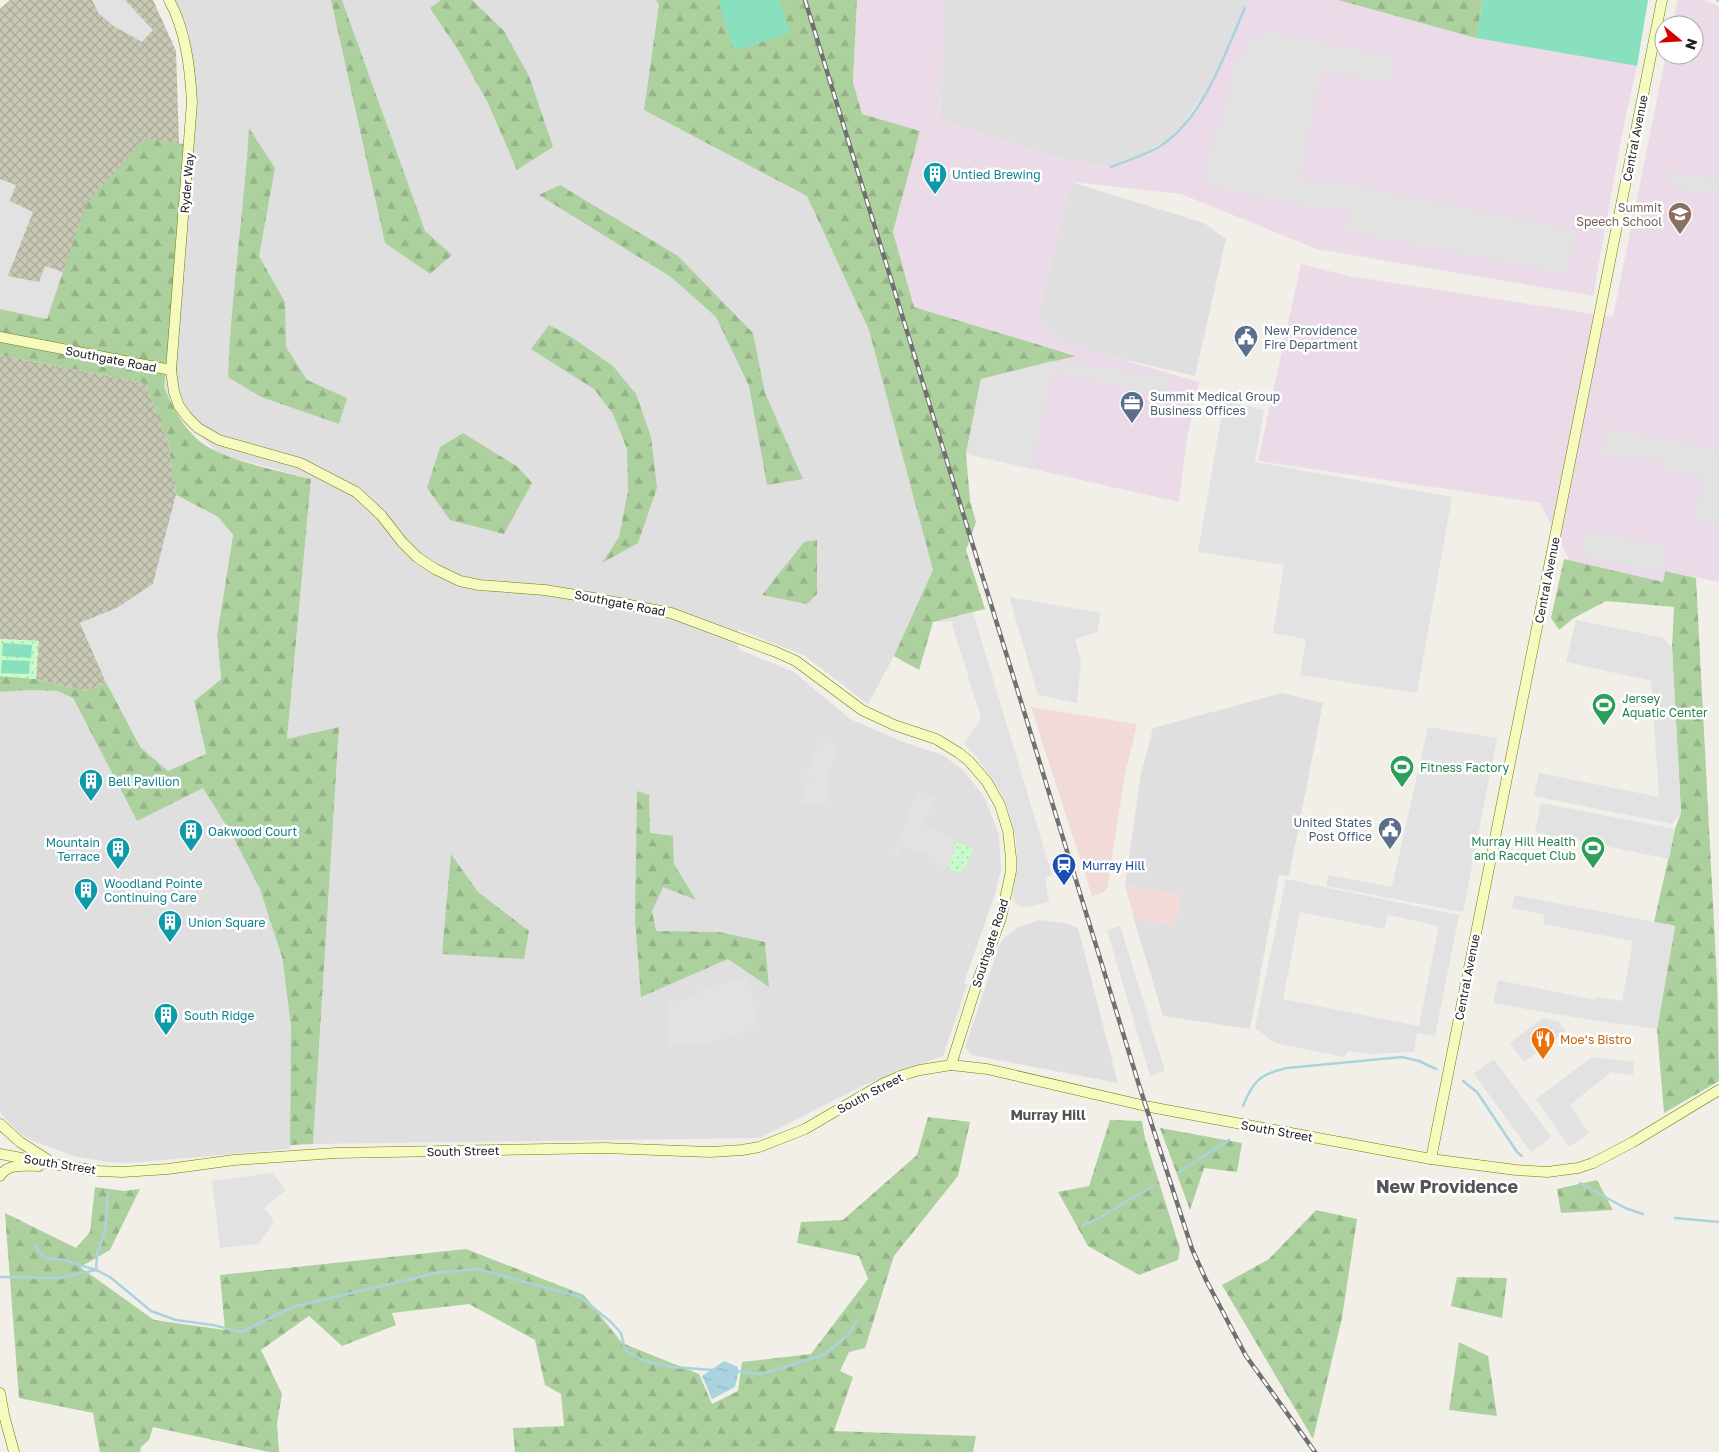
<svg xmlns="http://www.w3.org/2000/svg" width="1719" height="1452" viewBox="0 0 1719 1452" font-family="'Golos Text',sans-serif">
<defs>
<pattern id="construction-cross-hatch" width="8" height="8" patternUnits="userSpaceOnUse" patternTransform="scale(1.25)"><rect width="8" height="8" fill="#c7c7b4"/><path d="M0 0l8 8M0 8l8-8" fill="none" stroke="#abab9a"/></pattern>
<pattern id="forest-firs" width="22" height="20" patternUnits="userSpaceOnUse" patternTransform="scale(1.25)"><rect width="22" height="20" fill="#add19e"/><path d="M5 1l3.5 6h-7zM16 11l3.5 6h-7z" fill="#95b388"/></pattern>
<pattern id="park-dots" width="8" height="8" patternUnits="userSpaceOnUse" patternTransform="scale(1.25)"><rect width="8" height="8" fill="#c8facc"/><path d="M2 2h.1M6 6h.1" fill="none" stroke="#acd6af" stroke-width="1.8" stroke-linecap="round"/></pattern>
<pattern id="water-ripples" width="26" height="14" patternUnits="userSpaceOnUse" patternTransform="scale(1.25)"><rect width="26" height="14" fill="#aad3df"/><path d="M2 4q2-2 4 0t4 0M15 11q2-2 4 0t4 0" fill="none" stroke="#92b5bf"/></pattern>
</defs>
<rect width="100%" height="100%" fill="#f2efe9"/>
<g fill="#e0dfdf">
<path d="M173,0H780L963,621L933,622L919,670L894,656L868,704L805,656L738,629V649L794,672L850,719L903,742L943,755L963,770L985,798L999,835L1001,870L995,894L964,983L967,985L943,1056L864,1085L760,1138L313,1144L339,728L287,740L311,479L220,454L177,415L164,387L189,145V33Z"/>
<path d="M944,0H1253L1243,14L1209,87L1175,135L1138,157L1111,167L1061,159L940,120Z"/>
<path d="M1071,182L1204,223L1226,239L1195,376L1091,352L1060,342L1037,320Z"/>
<path d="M31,690L57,691L73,698L137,821L203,788L232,835L260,889L281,953L291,1026L290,1145L289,1149L129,1163L107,1162L76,1157L28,1139L15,1129L2,1115L0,1111V692Z"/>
<path d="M1282,693L1323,703L1289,876L1279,875L1250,1029L1163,1016L1134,919L1176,925L1181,895L1125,885L1141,774L1153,728Z"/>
<path d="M1040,920L1064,923L1078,928L1118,1083L971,1055L965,1048L999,946L1005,937L1018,927Z"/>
</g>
<g fill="#f2dad9">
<path d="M1031,707L1137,724L1125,774L1107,889L1102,893L1092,896Z"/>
<path d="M1125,885L1181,895L1176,926L1134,919Z"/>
</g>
<g fill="#ebdbe8">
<path d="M857,0H944L940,120L1061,159L1111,167L1158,147L1193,114L1227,48L1243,14L1253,0H1338L1476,38L1637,66L1623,129L1593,296L1317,249L1181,194L1072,182L1037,320L1059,341L1199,382L1187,438L1179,502L966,454L981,379L1075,355L914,307L893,232L920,131L862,115L853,82Z"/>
<path d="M1678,0H1703L1719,6V582L1665,571L1663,582L1570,561L1540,503L1258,461L1301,264L1349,276L1613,317L1666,55H1694V25H1672Z"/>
</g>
<g fill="url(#construction-cross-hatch)">
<path d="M10,0H153L176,51L179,144L145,138L47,319L0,309V9Z"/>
<path d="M0,355L145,383L168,443L176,495L153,584L117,608L80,623L106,682L86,691L36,679L38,641L0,639Z"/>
</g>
<g fill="url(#forest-firs)">
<path d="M331,0H342L425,231L452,255L430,274L385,243Z"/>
<path d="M441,0H472L504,31L529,76L553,147L517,170L488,103L460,53L430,8Z"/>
<path d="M656,0H857L853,82L862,114L920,131L893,232L914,307L1076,356L981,379L966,454L970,501L976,522L966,550L985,609L933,622L919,670L894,656L933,570L869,330L807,196L644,110L659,4Z"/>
<path d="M1338,0H1483L1476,38Z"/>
<path d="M249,128L275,168L259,256L285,302L286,347L307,380L347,398L339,424L261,397L228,377C231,294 244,212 249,128Z"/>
<path d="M145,138L189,145L164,387C172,405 180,422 194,436C214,459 281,471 311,479L287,739L339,727L313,1144L290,1145L291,1026L282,957L260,889L232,835L203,788L137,821L73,698L57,691L31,690L0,692V676L36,679L86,691L106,682L141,748L206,754L194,701L221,679L217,635L233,535L218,517L176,495L168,443L145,383L0,355V309L47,319L86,204Z"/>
<path d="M560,185L678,256L753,333L765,393L803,479L767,485L749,386L716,317L671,277L539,195Z"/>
<path d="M549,325L573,338L613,366L636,394L651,437L657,488L638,543L602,563L619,537L628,491L627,449L613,414L594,389L531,349Z"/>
<path d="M463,433L518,467L532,483L504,534L450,520L427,488L440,447Z"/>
<path d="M817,540V594L807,604L762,595L804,542Z"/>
<path d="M1564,559L1663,582L1665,571L1696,578L1717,981L1719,1081L1664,1113L1657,1029L1675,926L1654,922L1675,829L1681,813L1672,648L1674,607L1606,601L1574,618L1559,630L1551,618Z"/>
<path d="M637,791L649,795L650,833L673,836L674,864L696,900L663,887L652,911L656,931L719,932L765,942L769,987L728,959L641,997L635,920Z"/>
<path d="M451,854L478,892L529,931L524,959L442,954Z"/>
<path d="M928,1117L970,1122L958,1176L894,1256L865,1348L849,1352L840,1371L853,1377L834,1431L976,1436L973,1452H515L513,1428L564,1426L561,1394L545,1385L535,1340L469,1304L392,1313L396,1325L342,1346L309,1316L261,1350L282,1394L277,1424L279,1452H269L153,1427L149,1440L141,1447L140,1452H100L93,1413L19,1398L5,1213L76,1248L90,1232L95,1187L124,1191L140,1189L110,1250L80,1267L154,1320L225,1330L220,1275L466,1249L584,1295L622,1343L699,1374L712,1404L738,1391L742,1362L811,1354L868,1279L859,1256L797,1243L801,1222L843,1220L917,1155Z"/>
<path d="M1110,1120L1142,1121L1145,1138L1180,1249L1178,1260L1139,1275L1088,1246L1058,1192L1089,1186Z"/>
<path d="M1160,1128L1242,1143L1237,1172L1204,1168L1190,1210Z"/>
<path d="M1597,1180L1613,1210L1561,1213L1557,1189Z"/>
<path d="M1316,1210L1357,1219L1342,1318L1313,1439L1222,1285L1269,1259Z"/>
<path d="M1457,1277L1507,1278L1502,1318L1451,1306Z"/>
<path d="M1459,1342L1488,1356L1497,1416L1449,1410Z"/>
</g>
<g fill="url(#park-dots)">
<path d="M0,639L39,641L36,679L0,676Z"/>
<path d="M957,842L973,848L966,867L959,873L947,868Z"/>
</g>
<g fill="#88e0be">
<path d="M718,0H779L790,33L734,51Z"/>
<path d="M1483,0H1648L1637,66L1476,38Z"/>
<path d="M3,643L32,645L31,658L2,656Z"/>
<path d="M2,660L30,661L29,674L1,673Z"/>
</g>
<g fill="#e2e2e2" fill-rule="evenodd">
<path d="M92,0H125L153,30L142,42L115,27L99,14Z"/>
<path d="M1265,32L1395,58L1389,83L1321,71L1299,180L1338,183L1576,231L1567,274L1345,231L1350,207H1310L1204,185L1215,129L1224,122L1235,58L1241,59L1248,44L1254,39H1263Z"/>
<path d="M1671,171L1719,181V196L1668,186Z"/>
<path d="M0,179L16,185L10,201L33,212L8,276L39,282L45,266L63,272L47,319L0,309Z"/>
<path d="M1053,361L1171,378L1168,397L1052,371L1032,467L966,454L981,379Z"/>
<path d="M1224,401L1264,410L1255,462L1452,497L1417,693L1300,675L1306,639L1273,633L1284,565L1198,552Z"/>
<path d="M1607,428L1719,451V523L1695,518L1703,477L1660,469L1662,461L1627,454L1625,460L1601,455Z"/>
<path d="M176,495L218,517L233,535L217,635L221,679L194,701L206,754L168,771L141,748L106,682L80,623L117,608L153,584Z"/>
<path d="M1585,531L1667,547L1662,572L1580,555Z"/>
<path d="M1009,597L1101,613L1097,632L1075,639L1081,661L1077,703L1038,695Z"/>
<path d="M973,612L1052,875L1045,878L1049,902L1025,907L1020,906L1015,902L1013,896L1017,867L1016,838L1009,813L1002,794L976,756L964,744L981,718L950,618Z"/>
<path d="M1576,620L1664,638L1672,648L1681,813L1672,824L1534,796L1539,773L1659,797L1651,681L1566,662Z"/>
<path d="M1428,727L1497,738L1463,912L1326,886L1328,875L1392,887Z"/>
<path d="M821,739L839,747L828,772L826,806L801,805L803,781H811V778L805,776Z"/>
<path d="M917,791L935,798L924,826L958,840L947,868L926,860L928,855L905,846L900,857L893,855Z"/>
<path d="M1541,803L1675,829L1669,859L1535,832Z"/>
<path d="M1286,879L1459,915L1435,1036L1417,1033L1414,1052L1369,1054L1348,1051L1344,1057L1275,1043L1255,1028ZM1300,912L1384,929L1388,915L1439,926L1419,1026L1283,999Z"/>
<path d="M1515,895L1675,926L1657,1029L1591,1020L1493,1003L1498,980L1595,1000L1596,997L1622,1001L1633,941L1543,924L1545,915L1512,908Z"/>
<path d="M1120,926L1165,1071L1150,1076L1107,930Z"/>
<path d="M749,977L757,1027L722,1040L668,1047V1004L700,995L699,990Z"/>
<path d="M1543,1018L1558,1021L1566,1031L1524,1062L1510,1043Z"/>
<path d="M1592,1057L1634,1062L1633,1075L1611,1072L1570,1105L1589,1133L1569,1147L1536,1099Z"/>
<path d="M1494,1059L1551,1137L1531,1152L1474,1074Z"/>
<path d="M272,1173L286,1190L264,1208L274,1221L259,1244L220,1248L212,1181Z"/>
</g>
<path fill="url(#water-ripples)" d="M724,1361L738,1367V1374L735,1387L712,1399L702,1376Z"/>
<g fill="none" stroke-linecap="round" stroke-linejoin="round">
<g stroke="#aad3df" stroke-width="2.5">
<path d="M1717,0L1719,1"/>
<path d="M1111,167C1127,161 1142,156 1157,148C1203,121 1224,55 1245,8"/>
<path d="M1463,1081L1477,1092L1517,1152L1522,1156"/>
<path d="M1243,1106C1253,1081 1260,1074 1287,1068L1402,1057L1419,1061L1436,1069"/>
<path d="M1178,1173L1229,1140"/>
<path d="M1580,1183L1625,1208L1643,1214"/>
<path d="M1675,1218L1719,1222"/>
<path d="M1083,1225L1099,1218L1153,1186"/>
<path d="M34,1245L45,1258L63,1260L96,1270L110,1277L151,1311L176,1320L213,1325L241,1332L293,1307L436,1273L478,1269L580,1297L611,1322L621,1333L625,1350L644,1361L672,1367L713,1370"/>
<path d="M0,1277L60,1278L96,1270L97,1254L105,1231L108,1194"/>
<path d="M736,1371L760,1374L779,1369L825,1354L848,1335L856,1321"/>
</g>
<defs>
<g id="secondary">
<path d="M169,0C186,30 190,69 192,102L171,370L174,392L179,406L188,418L198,428L219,440L300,463L356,492L381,515L402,542L417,557L435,569L460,581L479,585L545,590L588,597L671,613L776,652L796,661L862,710L894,725L936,739L959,753L969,761L987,782L1000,805L1008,831L1011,858V871L1001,918L978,980L951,1065"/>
<path d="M0,337L171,370"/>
<path d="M0,1124L20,1142L48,1160"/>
<path d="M0,1154L58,1165L99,1171L122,1172L168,1169L234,1160L336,1153L604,1148L710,1152L742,1150L759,1147L805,1129L884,1083L903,1075L920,1070L951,1065L987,1069L1150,1107L1431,1159L1516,1170L1547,1172L1578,1168L1593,1163L1633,1142L1719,1090"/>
<path d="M1431,1159L1662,0"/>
<path d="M0,1176C8,1163 25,1166 39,1166"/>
<path d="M0,1393L4,1415L14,1452"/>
</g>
</defs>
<use href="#secondary" stroke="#707d05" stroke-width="11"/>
<use href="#secondary" stroke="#f7fabf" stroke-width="10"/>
<defs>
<path id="rail" d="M805,0L1139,1085L1192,1249L1206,1280L1246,1356L1315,1452"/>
</defs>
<use href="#rail" stroke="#707070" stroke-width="4.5"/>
<use href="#rail" stroke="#fff" stroke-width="2.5" stroke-dasharray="8" stroke-linecap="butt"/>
</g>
<defs>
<symbol id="building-pin" viewBox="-11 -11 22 30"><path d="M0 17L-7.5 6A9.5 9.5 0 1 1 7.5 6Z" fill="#0f9aa8" stroke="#fff"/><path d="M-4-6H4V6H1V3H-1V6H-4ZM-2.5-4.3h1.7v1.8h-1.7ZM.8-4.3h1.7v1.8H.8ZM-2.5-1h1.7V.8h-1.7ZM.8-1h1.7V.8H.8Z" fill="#fff"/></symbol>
<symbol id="school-pin" viewBox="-11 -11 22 30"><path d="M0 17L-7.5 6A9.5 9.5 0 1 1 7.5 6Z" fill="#8d6e63" stroke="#fff"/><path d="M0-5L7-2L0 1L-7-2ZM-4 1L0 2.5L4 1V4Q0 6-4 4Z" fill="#fff"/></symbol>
<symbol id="civic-pin" viewBox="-11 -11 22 30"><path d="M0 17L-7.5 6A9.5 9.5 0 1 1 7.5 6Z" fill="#5c6f8a" stroke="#fff"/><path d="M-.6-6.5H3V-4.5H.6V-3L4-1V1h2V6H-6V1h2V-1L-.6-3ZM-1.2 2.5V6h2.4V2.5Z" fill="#fff"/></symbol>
<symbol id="office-pin" viewBox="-11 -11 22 30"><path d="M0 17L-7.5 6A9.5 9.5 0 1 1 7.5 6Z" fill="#5c6f8a" stroke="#fff"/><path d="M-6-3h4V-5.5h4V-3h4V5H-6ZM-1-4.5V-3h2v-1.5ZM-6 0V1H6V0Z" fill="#fff"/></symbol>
<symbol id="stadium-pin" viewBox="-11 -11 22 30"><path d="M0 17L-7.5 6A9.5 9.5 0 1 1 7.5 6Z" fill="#2e9e5b" stroke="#fff"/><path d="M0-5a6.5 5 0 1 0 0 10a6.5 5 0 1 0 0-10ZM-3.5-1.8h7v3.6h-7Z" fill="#fff"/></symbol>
<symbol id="station-pin" viewBox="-11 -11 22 30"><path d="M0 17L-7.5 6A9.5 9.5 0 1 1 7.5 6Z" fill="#1a4fb4" stroke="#fff"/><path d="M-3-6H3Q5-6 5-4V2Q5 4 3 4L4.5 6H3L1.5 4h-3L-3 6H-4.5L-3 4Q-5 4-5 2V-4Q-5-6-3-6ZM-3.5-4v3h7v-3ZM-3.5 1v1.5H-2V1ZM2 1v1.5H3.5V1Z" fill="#fff"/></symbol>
<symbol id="restaurant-pin" viewBox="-11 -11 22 30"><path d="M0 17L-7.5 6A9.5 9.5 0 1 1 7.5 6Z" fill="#e8710a" stroke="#fff"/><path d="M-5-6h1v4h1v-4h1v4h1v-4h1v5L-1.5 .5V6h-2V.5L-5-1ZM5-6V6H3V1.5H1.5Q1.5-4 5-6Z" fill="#fff"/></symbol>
</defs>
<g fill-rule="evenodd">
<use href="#building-pin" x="921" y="160" width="28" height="38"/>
<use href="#school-pin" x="1666" y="200" width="28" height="38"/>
<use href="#civic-pin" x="1232" y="323" width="28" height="38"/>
<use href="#office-pin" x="1118" y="389" width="28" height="38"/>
<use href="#stadium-pin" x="1590" y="691" width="28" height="38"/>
<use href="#stadium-pin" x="1388" y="753" width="28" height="38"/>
<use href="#building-pin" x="77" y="767" width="28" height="38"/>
<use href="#civic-pin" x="1376" y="815" width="28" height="38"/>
<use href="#building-pin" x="177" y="817" width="28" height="38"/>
<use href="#stadium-pin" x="1579" y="834" width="28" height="38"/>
<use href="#building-pin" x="104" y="835" width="28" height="38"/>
<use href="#station-pin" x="1050" y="851" width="28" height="38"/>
<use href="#building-pin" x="72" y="876" width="28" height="38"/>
<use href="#building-pin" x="156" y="908" width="28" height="38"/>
<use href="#building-pin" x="152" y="1001" width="28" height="38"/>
<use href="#restaurant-pin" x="1529" y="1025" width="28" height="38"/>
</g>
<g text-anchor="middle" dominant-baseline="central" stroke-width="5" stroke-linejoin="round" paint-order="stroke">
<g font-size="12" fill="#222" stroke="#fff">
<text transform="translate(1635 138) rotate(-79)">Central Avenue</text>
<text transform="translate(187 183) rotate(-85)">Ryder Way</text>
<text transform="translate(111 359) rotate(11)">Southgate Road</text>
<text transform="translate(1547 580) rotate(-79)">Central Avenue</text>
<text transform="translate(620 603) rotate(11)">Southgate Road</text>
<text transform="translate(990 943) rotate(-72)">Southgate Road</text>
<text transform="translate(1467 977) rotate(-79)">Central Avenue</text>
<text transform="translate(870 1093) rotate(-28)">South Street</text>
<text transform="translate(1277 1131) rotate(10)">South Street</text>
<text transform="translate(463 1151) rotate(-1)">South Street</text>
<text transform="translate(60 1164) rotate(9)">South Street</text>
</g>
<g font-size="12" fill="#0d838f" stroke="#fff" text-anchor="start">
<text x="952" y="174">Untied Brewing</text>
<text x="108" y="781">Bell Pavilion</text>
<text x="208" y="831">Oakwood Court</text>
<text x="100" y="842" text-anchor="end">Mountain<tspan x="100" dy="14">Terrace</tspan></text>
<text x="104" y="883">Woodland Pointe<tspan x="104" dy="14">Continuing Care</tspan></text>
<text x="188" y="922">Union Square</text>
<text x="184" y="1015">South Ridge</text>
</g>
<g font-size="12" fill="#785e54" stroke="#fff" text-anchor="end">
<text x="1662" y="207">Summit<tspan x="1662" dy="14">Speech School</tspan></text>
</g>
<g font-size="12" fill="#4e5e75" stroke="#fff" text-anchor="start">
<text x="1264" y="330">New Providence<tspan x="1264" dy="14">Fire Department</tspan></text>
<text x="1150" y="396">Summit Medical Group<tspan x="1150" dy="14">Business Offices</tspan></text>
<text x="1372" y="822" text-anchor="end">United States<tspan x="1372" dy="14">Post Office</tspan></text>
</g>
<g font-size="12" fill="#27864d" stroke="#fff" text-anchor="start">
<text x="1622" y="698">Jersey<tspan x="1622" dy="14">Aquatic Center</tspan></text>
<text x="1420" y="767">Fitness Factory</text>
<text x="1576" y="841" text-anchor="end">Murray Hill Health<tspan x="1576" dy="14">and Racquet Club</tspan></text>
</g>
<g font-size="12" fill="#164399" stroke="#fff" text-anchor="start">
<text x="1082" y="865">Murray Hill</text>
</g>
<g font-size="12" fill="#c56008" stroke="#fff" text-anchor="start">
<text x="1560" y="1039">Moe‘s Bistro</text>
</g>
<g font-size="14" font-weight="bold" fill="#555" stroke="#fff">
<text x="1048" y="1114">Murray Hill</text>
</g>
<g font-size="18" font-weight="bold" fill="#555" stroke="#fff">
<text x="1447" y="1186">New Providence</text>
</g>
</g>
<g transform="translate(1679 40) rotate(108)"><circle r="24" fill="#ffffff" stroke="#a7a7a7"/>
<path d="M0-4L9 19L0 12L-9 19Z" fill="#d40000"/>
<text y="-8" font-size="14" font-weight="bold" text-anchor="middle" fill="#222222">N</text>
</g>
</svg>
